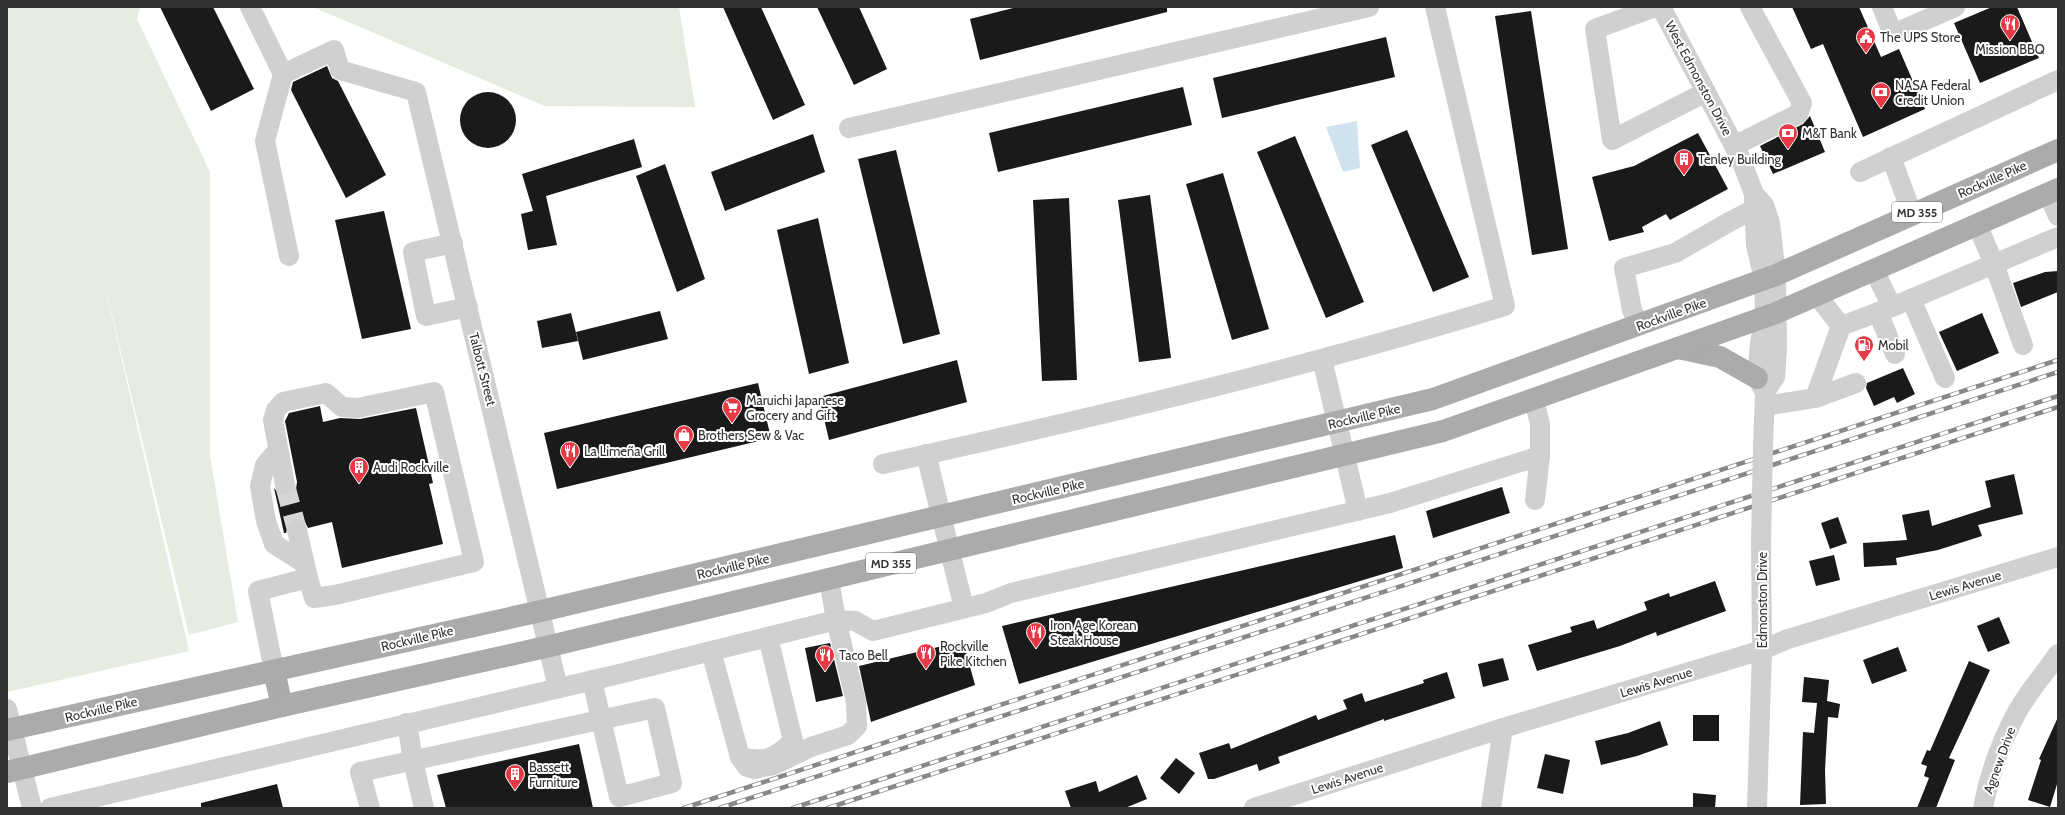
<svg xmlns="http://www.w3.org/2000/svg" width="2065" height="815" viewBox="0 0 2065 815" font-family="Cabin,sans-serif">
<rect width="100%" height="100%" fill="#fff"/>
<g fill="#e6ecdf">
<path d="M7,7H140L137,19L210,172V456L238,622L189,635L99,261L189,651L7,692Z"/>
<path d="M313,7H679L695,107L545,106Z"/>
</g>
<path fill="#cfe2ee" d="M1357,121L1360,168L1343,172L1326,127Z"/>
<g fill="#1a1a1a">
<path d="M160,7H213L254,89L211,111Z"/>
<path d="M723,7H761L805,105L773,120Z"/>
<path d="M817,7H859L887,69L854,85Z"/>
<path d="M1017,7H1167V12L980,60L970,19Z"/>
<path d="M1792,7H1859L1881,57L1899,49L1925,109L1863,137L1823,44L1811,49Z"/>
<path d="M1992,7H2017L2039,58L1980,83L1954,23Z"/>
<path d="M1531,11L1568,249L1532,255L1495,16Z"/>
<path d="M1386,37L1395,77L1222,118L1213,78Z"/>
<path d="M327,66L332,78L338,81L386,175L346,198L291,90L293,82Z"/>
<path d="M1183,87L1192,125L998,172L989,133Z"/>
<circle cx="488" cy="120" r="28"/>
<path d="M1810,116L1825,152L1773,174L1760,146L1803,124Z"/>
<path d="M1407,130L1469,277L1433,292L1371,145Z"/>
<path d="M1698,133L1728,189L1670,220L1666,214L1642,227L1644,232L1609,241L1592,177L1634,166Z"/>
<path d="M813,134L825,172L725,211L711,172Z"/>
<path d="M1295,136L1364,302L1326,318L1257,152Z"/>
<path d="M634,139L642,167L546,196L557,245L528,250L521,214L533,211L522,174Z"/>
<path d="M896,150L940,334L903,344L858,159Z"/>
<path d="M665,164L705,279L677,292L636,176Z"/>
<path d="M1223,173L1269,329L1232,340L1186,184Z"/>
<path d="M1150,195L1171,358L1139,362L1118,200Z"/>
<path d="M1069,198L1077,380L1042,381L1033,200Z"/>
<path d="M384,211L411,329L362,339L335,220Z"/>
<path d="M818,218L849,363L809,374L777,230Z"/>
<path d="M2058,271V292L2021,307L2013,283L2045,272Z"/>
<path d="M660,311L668,339L583,360L576,332Z"/>
<path d="M571,313L578,341L542,348L537,321Z"/>
<path d="M1982,313L1999,353L1957,371L1939,332Z"/>
<path d="M957,360L967,402L829,440L819,397Z"/>
<path d="M1903,368L1915,394L1897,403L1894,397L1874,406L1866,388L1867,383Z"/>
<path d="M758,383L771,438L557,489L544,433Z"/>
<path d="M320,406L323,422L340,418L360,419L416,408L433,483L429,484L443,544L342,568L332,522L308,528L305,522L295,519L289,522L286,533H284L274,488L281,496H287L296,489L297,482L285,421L289,413Z"/>
<path d="M2014,474L2023,514L1978,525L1982,536L1938,550L1896,558L1897,565L1864,567L1863,543L1907,540L1902,515L1929,510L1932,526L1991,507L1985,481Z"/>
<path d="M1502,487L1510,513L1433,538L1426,511Z"/>
<path d="M1838,517L1847,543L1830,549L1821,523Z"/>
<path d="M1395,535L1403,568L1019,684L1002,626Z"/>
<path d="M1834,555L1840,580L1816,586L1809,561Z"/>
<path d="M1715,581L1726,611L1657,636L1656,632L1620,646L1537,671L1528,645L1572,632L1570,627L1594,620L1597,629L1647,610L1644,602L1669,593L1670,597Z"/>
<path d="M1999,617L2010,643L1988,652L1977,626Z"/>
<path d="M963,641L975,685L871,722L859,666Z"/>
<path d="M830,643L843,696L816,702L805,648Z"/>
<path d="M1898,647L1907,671L1872,684L1863,660Z"/>
<path d="M1503,658L1509,680L1483,687L1478,664Z"/>
<path d="M1969,661L1990,670L1949,758L1955,760L1936,808H1917L1929,778L1924,776L1927,766L1921,764L1927,750L1930,751Z"/>
<path d="M1447,672L1455,698L1384,721V719L1278,757L1280,763L1259,771L1257,764L1214,779H1208L1199,753L1229,743L1231,749L1316,715L1318,720L1347,709L1343,700L1362,693L1365,702L1424,683L1423,680Z"/>
<path d="M1804,677L1829,680L1827,701L1840,704L1838,718L1828,717L1825,770L1826,804L1800,805L1803,732L1814,733L1817,703L1802,702Z"/>
<rect x="1693" y="715" width="26" height="26"/>
<path d="M2058,717V781L2050,807L2028,800L2041,760L2039,759Z"/>
<path d="M1660,721L1668,745L1637,756L1601,765L1595,741L1628,733Z"/>
<path d="M579,744L593,808H446L437,775Z"/>
<path d="M1545,754L1570,760L1563,794L1537,788Z"/>
<path d="M1176,758L1195,773L1179,794L1160,778Z"/>
<path d="M1137,775L1147,799L1125,808H1071L1065,791L1096,781L1099,792Z"/>
<path d="M277,784L283,808H201V803Z"/>
<path d="M1693,793L1716,795L1715,808H1693Z"/>
</g>
<g fill="none" stroke-linecap="round" stroke-linejoin="round">
<path stroke="#d6d6d6" stroke-width="20" stroke-dasharray="20 10" stroke-linecap="butt" d="M285,485L297,530"/>
<g stroke="#d0d0d0" stroke-width="20">
<path d="M250,7L283,74L334,50L340,70L416,92L558,688"/>
<path d="M1655,7L1595,29L1612,140L1706,92"/>
<path d="M1661,7L1740,157L1754,194L1764,205L1770,223L1776,275L1777,349L1775,377L1765,392"/>
<path d="M1882,7L1893,34L1955,7"/>
<path d="M283,74L265,141L289,256"/>
<path d="M849,128L1369,7"/>
<path d="M1734,146L1798,114L1802,103L1750,7"/>
<path d="M1891,157L1912,214"/>
<path d="M1860,172L2058,80"/>
<path d="M2048,193L2058,216"/>
<path d="M1754,197L1756,245L1764,280L1765,317L1760,343L1757,378L1765,392L1763,447"/>
<path d="M1977,224L1994,264L2023,345"/>
<path d="M453,243L413,252L426,316L468,307"/>
<path d="M1874,270L1892,307L2058,237"/>
<path d="M1819,294L1823,303L1841,326L1892,307"/>
<path d="M1911,299L1945,378"/>
<path d="M1878,312L1895,354"/>
<path d="M1639,325L1632,310L1624,268L1675,253L1731,221L1754,209"/>
<path d="M1322,359L1358,511"/>
<path d="M1815,398L1841,326"/>
<path d="M1765,406L1815,398L1856,383"/>
<path d="M278,450L265,465L260,486L266,521L274,544L304,563"/>
<path d="M926,454L964,608"/>
<path d="M883,464C1092,418 1301,369 1505,306L1435,7"/>
<path d="M285,485L273,420L276,410L283,402L326,393L342,407L358,408L434,392L474,562L335,595L314,598L308,578"/>
<path d="M1535,500L1540,456"/>
<path d="M711,651L740,757C766,763 775,758 793,741L768,637"/>
<path d="M274,671L258,591L308,578L297,530"/>
<path d="M7,709L32,808"/>
<path d="M407,723L413,761L424,808"/>
<path d="M740,757L747,767L754,769L774,765L811,747L848,735L857,726L856,702L836,620L855,621L873,631L986,603L1011,593L1390,503L1540,456V424L1534,400"/>
<path d="M50,808L619,674L836,620L829,579"/>
<path d="M370,808L360,772L655,708L672,783L619,797L592,680"/>
<path d="M1254,808L1503,728L1762,650L1788,639L2058,557"/>
<path d="M1491,808L1503,728"/>
<path d="M1757,808L1762,650L1761,544"/>
<path d="M1983,808C1989,775 2001,742 2017,712C2028,692 2045,673 2058,654"/>
</g>
<g stroke="#ababab" stroke-width="22">
<path d="M1678,348L1720,357L1757,378"/>
<path d="M274,671L282,706"/>
<path d="M7,730L541,611L1433,399L1776,275L2058,150"/>
<path d="M7,772L282,706L550,646L1443,431L1776,313L2058,189"/>
</g>
<defs>
<g id="rail">
<path d="M684,808L2058,360"/>
<path d="M720,808L2058,372"/>
<path d="M793,808L2058,396"/>
<path d="M828,808L2058,407"/>
</g>
</defs>
<use href="#rail" stroke="#888" stroke-width="4.5"/>
<use href="#rail" stroke="#fff" stroke-width="3" stroke-dasharray="9" stroke-linecap="butt"/>
<path stroke="#d0d0d0" stroke-width="20" d="M1761,544L1763,447"/>
</g>
<defs>
<symbol id="restaurant-pin" viewBox="-11 -11 22 30"><path d="M0 17L-7.5 6A9.5 9.5 0 1 1 7.5 6Z" fill="#e63946" stroke="#fff"/><path d="M-5-6h1v4h1v-4h1v4h1v-4h1v5L-1.5 .5V6h-2V.5L-5-1ZM5-6V6H3V1.5H1.5Q1.5-4 5-6Z" fill="#fff"/></symbol>
<symbol id="civic-pin" viewBox="-11 -11 22 30"><path d="M0 17L-7.5 6A9.5 9.5 0 1 1 7.5 6Z" fill="#e63946" stroke="#fff"/><path d="M-.6-6.5H3V-4.5H.6V-3L4-1V1h2V6H-6V1h2V-1L-.6-3ZM-1.2 2.5V6h2.4V2.5Z" fill="#fff"/></symbol>
<symbol id="bank-pin" viewBox="-11 -11 22 30"><path d="M0 17L-7.5 6A9.5 9.5 0 1 1 7.5 6Z" fill="#e63946" stroke="#fff"/><path d="M-6-4H6V4H-6ZM0-2.3a2.3 2.3 0 1 0 0 4.6a2.3 2.3 0 1 0 0-4.6Z" fill="#fff"/></symbol>
<symbol id="building-pin" viewBox="-11 -11 22 30"><path d="M0 17L-7.5 6A9.5 9.5 0 1 1 7.5 6Z" fill="#e63946" stroke="#fff"/><path d="M-4-6H4V6H1V3H-1V6H-4ZM-2.5-4.3h1.7v1.8h-1.7ZM.8-4.3h1.7v1.8H.8ZM-2.5-1h1.7V.8h-1.7ZM.8-1h1.7V.8H.8Z" fill="#fff"/></symbol>
<symbol id="fuel-pin" viewBox="-11 -11 22 30"><path d="M0 17L-7.5 6A9.5 9.5 0 1 1 7.5 6Z" fill="#e63946" stroke="#fff"/><path d="M-5.5-6h7V0h2V4h1.3V-2.5L3-4.5l.8-.8L6-3V5H2.5V1h-1V6h-7ZM-4.2-4.7v3.2H.2V-4.7Z" fill="#fff"/></symbol>
<symbol id="supermarket-pin" viewBox="-11 -11 22 30"><path d="M0 17L-7.5 6A9.5 9.5 0 1 1 7.5 6Z" fill="#e63946" stroke="#fff"/><path d="M-6-5.5h2.5l.6 2H6L4.5 2H-2.5L-4.4-4H-6ZM-1.5 3.2a1.3 1.3 0 1 0 .1 0ZM3 3.2a1.3 1.3 0 1 0 .1 0Z" fill="#fff"/></symbol>
<symbol id="shop-pin" viewBox="-11 -11 22 30"><path d="M0 17L-7.5 6A9.5 9.5 0 1 1 7.5 6Z" fill="#e63946" stroke="#fff"/><path d="M-5-2.5h2.3a2.7 3.5 0 0 1 5.4 0H5L5.5 6h-11ZM-1.5-2.5h3a1.5 2.3 0 0 0-3 0Z" fill="#fff"/></symbol>
</defs>
<g fill-rule="evenodd">
<use href="#restaurant-pin" x="1999" y="13" width="22" height="30"/>
<use href="#civic-pin" x="1855" y="26" width="22" height="30"/>
<use href="#bank-pin" x="1870" y="81" width="22" height="30"/>
<use href="#bank-pin" x="1777" y="122" width="22" height="30"/>
<use href="#building-pin" x="1673" y="148" width="22" height="30"/>
<use href="#fuel-pin" x="1853" y="334" width="22" height="30"/>
<use href="#supermarket-pin" x="721" y="396" width="22" height="30"/>
<use href="#shop-pin" x="673" y="424" width="22" height="30"/>
<use href="#restaurant-pin" x="559" y="440" width="22" height="30"/>
<use href="#building-pin" x="348" y="456" width="22" height="30"/>
<use href="#restaurant-pin" x="1025" y="621" width="22" height="30"/>
<use href="#restaurant-pin" x="915" y="642" width="22" height="30"/>
<use href="#restaurant-pin" x="814" y="644" width="22" height="30"/>
<use href="#building-pin" x="504" y="763" width="22" height="30"/>
</g>
<g text-anchor="middle" dominant-baseline="central" stroke-width="4" stroke-linejoin="round" paint-order="stroke">
<g fill="#fff" stroke="#707070" stroke-width="1">
<rect x="1892" y="202" width="50" height="20" rx="3"/>
<rect x="866" y="553" width="50" height="20" rx="3"/>
</g>
<g font-size="12" font-weight="bold" fill="#333">
<text x="1917" y="212">MD 355</text>
<text x="891" y="563">MD 355</text>
</g>
<g font-size="13" fill="#333" stroke="#fff" text-anchor="start">
<text x="1880" y="37">The UPS Store</text>
<text x="2010" y="49" text-anchor="middle">Mission BBQ</text>
<text x="1895" y="85">NASA Federal<tspan x="1895" dy="15">Credit Union</tspan></text>
<text x="1802" y="133">M&amp;T Bank</text>
<text x="1698" y="159">Tenley Building</text>
<text x="1878" y="345">Mobil</text>
<text x="746" y="400">Maruichi Japanese<tspan x="746" dy="15">Grocery and Gift</tspan></text>
<text x="698" y="435">Brothers Sew &amp; Vac</text>
<text x="584" y="451">La Limeña Grill</text>
<text x="373" y="467">Audi Rockville</text>
<text x="1050" y="625">Iron Age Korean<tspan x="1050" dy="15">Steak House</tspan></text>
<text x="940" y="646">Rockville<tspan x="940" dy="15">Pike Kitchen</tspan></text>
<text x="839" y="655">Taco Bell</text>
<text x="529" y="767">Bassett<tspan x="529" dy="15">Furniture</tspan></text>
</g>
<g font-size="13" fill="#333" stroke="#fff">
<text transform="translate(1699 78) rotate(62)">West Edmonston Drive</text>
<text transform="translate(1992 179) rotate(-24)">Rockville Pike</text>
<text transform="translate(1671 314) rotate(-20)">Rockville Pike</text>
<text transform="translate(483 369) rotate(76)">Talbott Street</text>
<text transform="translate(1364 416) rotate(-13)">Rockville Pike</text>
<text transform="translate(1048 491) rotate(-13)">Rockville Pike</text>
<text transform="translate(733 566) rotate(-13)">Rockville Pike</text>
<text transform="translate(1965 585) rotate(-17)">Lewis Avenue</text>
<text transform="translate(1762 600) rotate(-90)">Edmonston Drive</text>
<text transform="translate(417 638) rotate(-13)">Rockville Pike</text>
<text transform="translate(1656 682) rotate(-17)">Lewis Avenue</text>
<text transform="translate(101 709) rotate(-13)">Rockville Pike</text>
<text transform="translate(1999 760) rotate(-70)">Agnew Drive</text>
<text transform="translate(1347 778) rotate(-18)">Lewis Avenue</text>
</g>
</g>
<rect width="2065" height="815" fill="none" stroke="#333333" stroke-width="16"/>
</svg>
